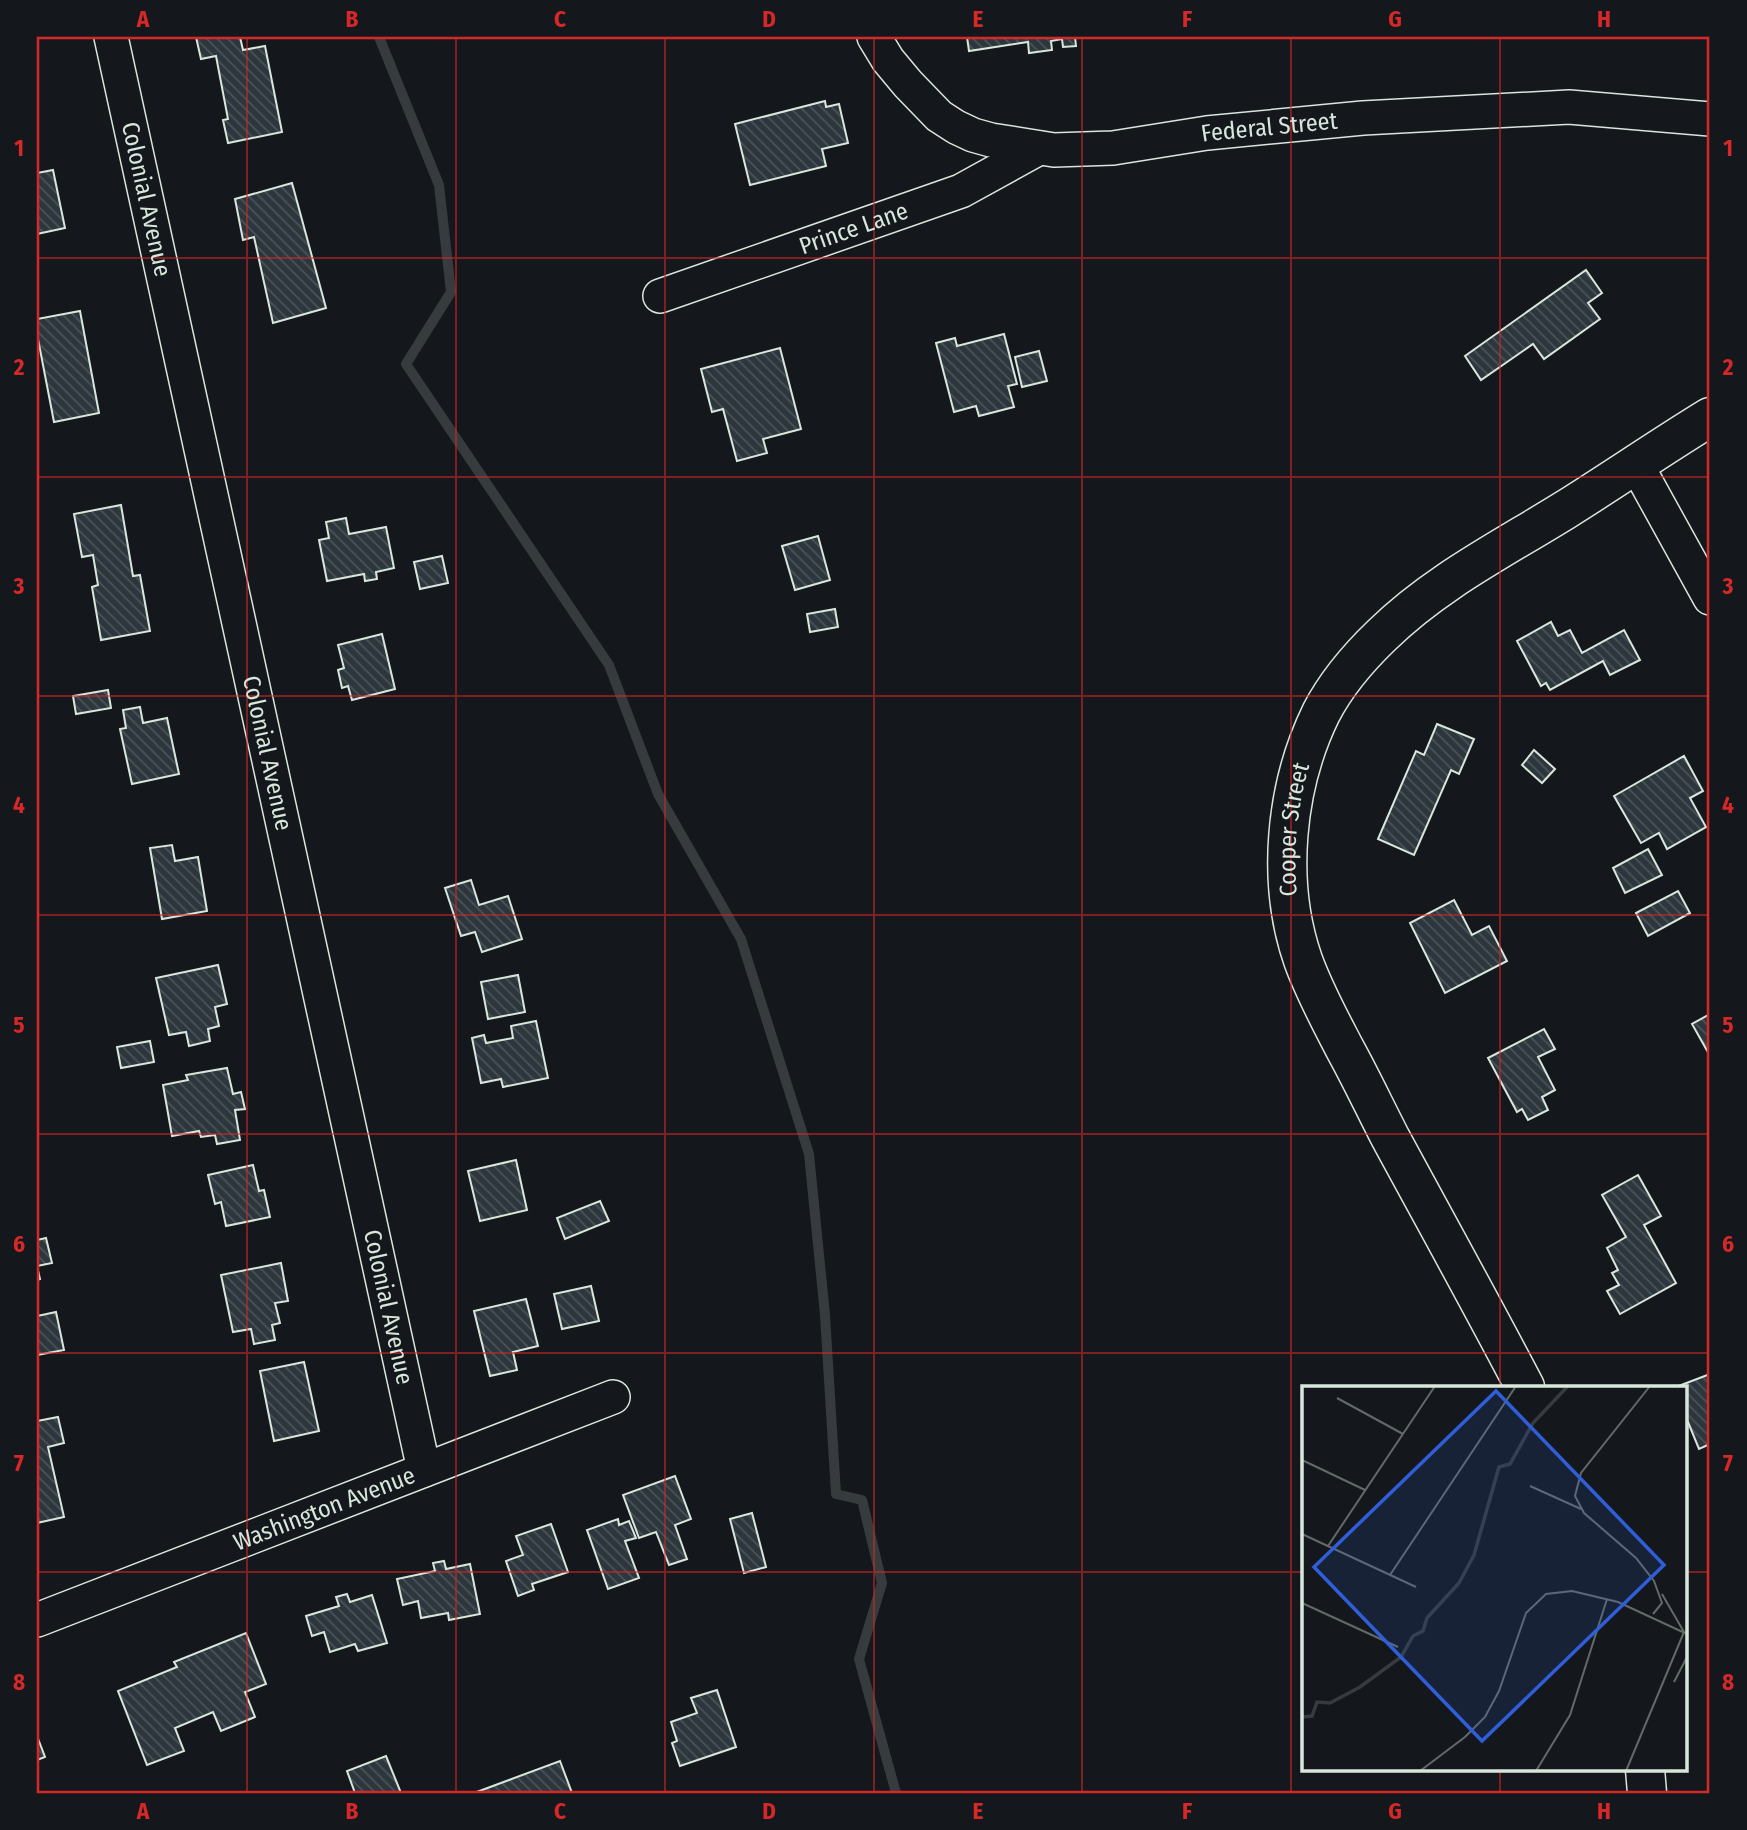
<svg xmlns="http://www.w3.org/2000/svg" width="1747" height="1830" viewBox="0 0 1747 1830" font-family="'Fira Sans Condensed',sans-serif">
<defs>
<pattern id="building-back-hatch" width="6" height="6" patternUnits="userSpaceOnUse" patternTransform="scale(1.75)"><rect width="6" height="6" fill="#2c363c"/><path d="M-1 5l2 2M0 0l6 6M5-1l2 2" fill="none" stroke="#4a5358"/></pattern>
</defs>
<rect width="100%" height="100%" fill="#14181c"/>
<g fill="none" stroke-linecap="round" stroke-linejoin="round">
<path stroke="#363b3e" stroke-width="10" d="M379,37L439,185L451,292L406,364L609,665L658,794L741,939L809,1154L825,1315L836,1494L862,1500L882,1583L859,1659L896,1793"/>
</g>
<g fill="url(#building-back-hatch)" stroke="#d8e6dc" stroke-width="2">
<path d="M196,37H240L243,50L265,46L282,132L228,143L223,120L228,119L216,56L201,59Z"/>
<path d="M967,37H1075L1076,46L1063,47L1062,39L1051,41L1052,50L1029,53L1028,42L969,51Z"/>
<path d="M825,101L826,107L839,104L848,143L822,149L826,166L750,185L735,124Z"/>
<path d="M53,170L65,228L37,234V173Z"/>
<path d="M292,183L326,308L273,323L254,237L243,240L235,199Z"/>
<path d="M1586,270L1602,293L1588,303L1600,319L1544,359L1533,344L1481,380L1465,356Z"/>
<path d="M80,311L99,413L54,422L37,334V319Z"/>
<path d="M1004,334L1017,384L1008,386L1014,407L979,416L976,406L954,412L936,343L955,338L957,346Z"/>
<path d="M780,348L801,429L763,439L767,453L737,461L723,409L712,412L701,369Z"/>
<path d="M1039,351L1047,381L1022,387L1015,357Z"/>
<path d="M121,505L133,576L140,575L150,631L101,640L92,587L98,585L93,555L82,557L74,514Z"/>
<path d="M346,518L349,534L386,527L394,568L376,572L377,579L365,581L364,574L327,581L319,540L329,538L326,522Z"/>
<path d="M818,536L830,580L795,590L782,546Z"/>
<path d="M442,556L448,583L420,589L414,562Z"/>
<path d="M835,609L838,627L810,632L807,614Z"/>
<path d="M1551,622L1558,636L1570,630L1582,653L1624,630L1640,660L1610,675L1603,661L1550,690L1546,683L1541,686L1517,641Z"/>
<path d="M382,634L395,689L352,700L348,686L342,688L338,670L344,668L338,645Z"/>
<path d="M108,690L111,708L76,714L73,696Z"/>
<path d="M140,707L143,723L167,718L179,774L132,784L120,729L126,728L123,710Z"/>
<path d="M1437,724L1474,739L1459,774L1451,770L1414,855L1378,839L1416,751L1424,755Z"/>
<path d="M1534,750L1555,769L1542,783L1522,765Z"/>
<path d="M1684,756L1703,791L1690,798L1706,827L1667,849L1659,833L1641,843L1614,796Z"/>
<path d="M172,845L175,861L198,857L207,911L162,919L150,848Z"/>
<path d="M1648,849L1662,875L1625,893L1613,868Z"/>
<path d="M471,880L479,905L508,896L522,939L482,952L475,932L461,936L445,888Z"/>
<path d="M1678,891L1690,913L1648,936L1636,913Z"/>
<path d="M1454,900L1472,935L1489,926L1507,961L1445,993L1410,923Z"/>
<path d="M218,965L227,1004L215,1007L219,1026L208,1029L210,1041L189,1046L186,1032L169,1035L156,978Z"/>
<path d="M518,975L525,1012L488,1019L481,982Z"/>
<path d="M1710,1014V1053L1709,1054L1692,1024Z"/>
<path d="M536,1021L548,1078L503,1087L501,1079L481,1083L472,1038L484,1035L486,1043L513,1038L511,1026Z"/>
<path d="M1544,1029L1555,1049L1538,1057L1555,1090L1542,1097L1548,1110L1528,1120L1522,1109L1517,1112L1488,1058Z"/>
<path d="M150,1041L154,1062L121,1068L117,1047Z"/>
<path d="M227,1068L233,1094L241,1092L245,1109L235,1110L240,1140L217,1144L215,1135L201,1137L199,1131L172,1136L163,1085L188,1080L186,1075Z"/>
<path d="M516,1160L527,1210L480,1221L468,1171Z"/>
<path d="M253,1165L259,1191L264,1190L270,1217L226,1226L221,1202L215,1204L208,1175Z"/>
<path d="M1638,1175L1661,1216L1644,1225L1676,1283L1620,1314L1607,1291L1619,1285L1612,1273L1618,1270L1607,1248L1626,1237L1602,1195Z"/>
<path d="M600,1201L609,1221L565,1239L557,1218Z"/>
<path d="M46,1238L52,1263L37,1266L40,1279L37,1280V1240Z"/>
<path d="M281,1263L288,1301L275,1303L280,1323L272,1325L275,1340L254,1344L251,1329L233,1332L221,1275Z"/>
<path d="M591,1286L599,1321L562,1329L554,1294Z"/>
<path d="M526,1299L538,1346L513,1352L517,1370L490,1376L474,1311Z"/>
<path d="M56,1312L64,1350L37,1355V1316Z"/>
<path d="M304,1362L319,1431L274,1441L260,1371Z"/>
<path d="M1710,1374V1444L1699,1449L1688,1422L1686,1423V1387H1676Z"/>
<path d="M58,1417L64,1443L48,1447L64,1517L37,1523V1421Z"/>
<path d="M675,1476L691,1519L675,1525L687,1559L669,1565L656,1532L639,1538L623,1495Z"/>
<path d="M752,1513L766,1567L744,1573L730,1519Z"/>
<path d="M618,1519L619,1525L629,1521L636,1538L625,1541L639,1578L608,1589L587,1530Z"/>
<path d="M551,1524L568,1572L532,1584L534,1590L518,1596L506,1561L523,1555L516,1536Z"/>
<path d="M444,1561L446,1569L470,1564L480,1614L449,1620L448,1613L421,1618L418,1601L403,1605L397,1579L435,1571L433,1563Z"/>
<path d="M347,1594L350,1602L372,1595L387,1643L358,1651L355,1644L330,1652L324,1632L312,1636L306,1616L339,1606L336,1597Z"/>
<path d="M246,1633L266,1684L245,1692L255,1717L221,1731L213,1712L175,1728L184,1751L147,1765L118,1691L177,1667L174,1662Z"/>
<path d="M717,1690L736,1747L680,1766L672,1743L677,1741L671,1722L697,1713L691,1698Z"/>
<path d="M37,1736L45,1757L37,1760Z"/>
<path d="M386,1756L401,1793H355L347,1771Z"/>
<path d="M560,1761L572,1793H474Z"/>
</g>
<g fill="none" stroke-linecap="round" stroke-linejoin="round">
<defs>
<g id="street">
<path id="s1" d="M111,37L424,1470"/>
<path id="s2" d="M874,37L888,60L908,84L939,116L956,127L973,135L991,140L1054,150L1113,148L1207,133L1363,118L1569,107L1710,119"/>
<path id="s3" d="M660,296L961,191L1039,148"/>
<path d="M1636,464L1710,598"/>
<path id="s4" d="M37,1620L613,1397"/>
</g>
<g id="secondary">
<path id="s5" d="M1525,1387C1481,1303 1435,1220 1390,1137C1375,1108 1361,1078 1345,1049C1330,1020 1314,991 1303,960C1276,882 1285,787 1321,713C1336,684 1358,658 1382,635C1435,583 1502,549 1565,510C1613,480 1661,447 1710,417"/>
<path d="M1645,1769L1647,1793"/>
</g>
</defs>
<use href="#street" stroke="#d8e6dc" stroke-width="36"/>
<use href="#secondary" stroke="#d8e6dc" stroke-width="41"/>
<use href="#street" stroke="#14181c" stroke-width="33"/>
<use href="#secondary" stroke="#14181c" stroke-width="38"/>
</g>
<path fill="none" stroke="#d62828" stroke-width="2" stroke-opacity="0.55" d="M247,37V1793M456,37V1793M665,37V1793M874,37V1793M1082,37V1793M1291,37V1793M1500,37V1387M37,258H1710M37,477H1710M37,696H1710M37,915H1710M37,1134H1710M37,1353H1710M37,1572H1304M1686,1572H1710M1500,1769V1793"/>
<g text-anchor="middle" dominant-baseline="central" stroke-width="5" stroke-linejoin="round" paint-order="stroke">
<g font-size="24" fill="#d8e6dc" stroke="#14181c">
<text stroke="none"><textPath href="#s2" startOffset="441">Federal Street</textPath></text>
<text stroke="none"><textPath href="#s1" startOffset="166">Colonial Avenue</textPath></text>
<text stroke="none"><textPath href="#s3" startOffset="205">Prince Lane</textPath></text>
<text stroke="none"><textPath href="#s1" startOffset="733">Colonial Avenue</textPath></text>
<text stroke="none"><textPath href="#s5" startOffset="614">Cooper Street</textPath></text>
<text stroke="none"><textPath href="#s1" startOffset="1300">Colonial Avenue</textPath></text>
<text stroke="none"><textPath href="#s4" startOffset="308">Washington Avenue</textPath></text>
</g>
</g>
<g transform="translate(1302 1386)">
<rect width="385" height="385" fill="#14181c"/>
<path fill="none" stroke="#363b3e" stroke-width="3.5" d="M0,331L10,330L15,316L28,317L58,301L99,271L111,250L121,245L125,232L157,197L172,169L197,81L208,78L231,37L266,0"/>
<path fill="none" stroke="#626a69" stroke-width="2" d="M348,0L279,87L273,110L282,127L334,172L352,195L360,217L351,228M35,12L101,48M0,74L63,104M228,100L279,123M0,148L114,201M26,160L133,0M88,189L214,0M0,217L96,261M372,296L385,271M118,385L163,351L183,331L197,305L224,227L244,208L270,205L316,216L385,248M234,385L268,329L305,213M324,385L382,246L360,208"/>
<path fill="#305dd8" fill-opacity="0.15" stroke="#305dd8" stroke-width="3.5" d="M194,5L362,179L180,355L12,181Z"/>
<rect width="385" height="385" fill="none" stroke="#d8e6dc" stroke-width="3.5"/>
</g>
<rect width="1747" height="1830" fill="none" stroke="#14181c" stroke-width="77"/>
<rect x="38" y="38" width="1670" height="1754" fill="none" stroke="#d62828" stroke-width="2.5"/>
<g font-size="23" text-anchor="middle" font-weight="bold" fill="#d62828">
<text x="143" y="27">A</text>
<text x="352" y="27">B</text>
<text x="560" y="27">C</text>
<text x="769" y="27">D</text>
<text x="978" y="27">E</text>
<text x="1187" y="27">F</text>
<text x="1395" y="27">G</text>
<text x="1604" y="27">H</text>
<text x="19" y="156">1</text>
<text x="1728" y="156">1</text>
<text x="19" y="375">2</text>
<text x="1728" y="375">2</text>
<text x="19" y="594">3</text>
<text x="1728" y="594">3</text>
<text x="19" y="813">4</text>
<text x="1728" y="813">4</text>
<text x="19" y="1033">5</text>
<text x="1728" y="1033">5</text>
<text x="19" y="1252">6</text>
<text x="1728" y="1252">6</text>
<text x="19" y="1471">7</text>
<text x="1728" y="1471">7</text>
<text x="19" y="1690">8</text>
<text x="1728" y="1690">8</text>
<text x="143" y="1819">A</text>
<text x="352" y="1819">B</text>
<text x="560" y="1819">C</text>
<text x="769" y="1819">D</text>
<text x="978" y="1819">E</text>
<text x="1187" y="1819">F</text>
<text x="1395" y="1819">G</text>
<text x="1604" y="1819">H</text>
</g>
</svg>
